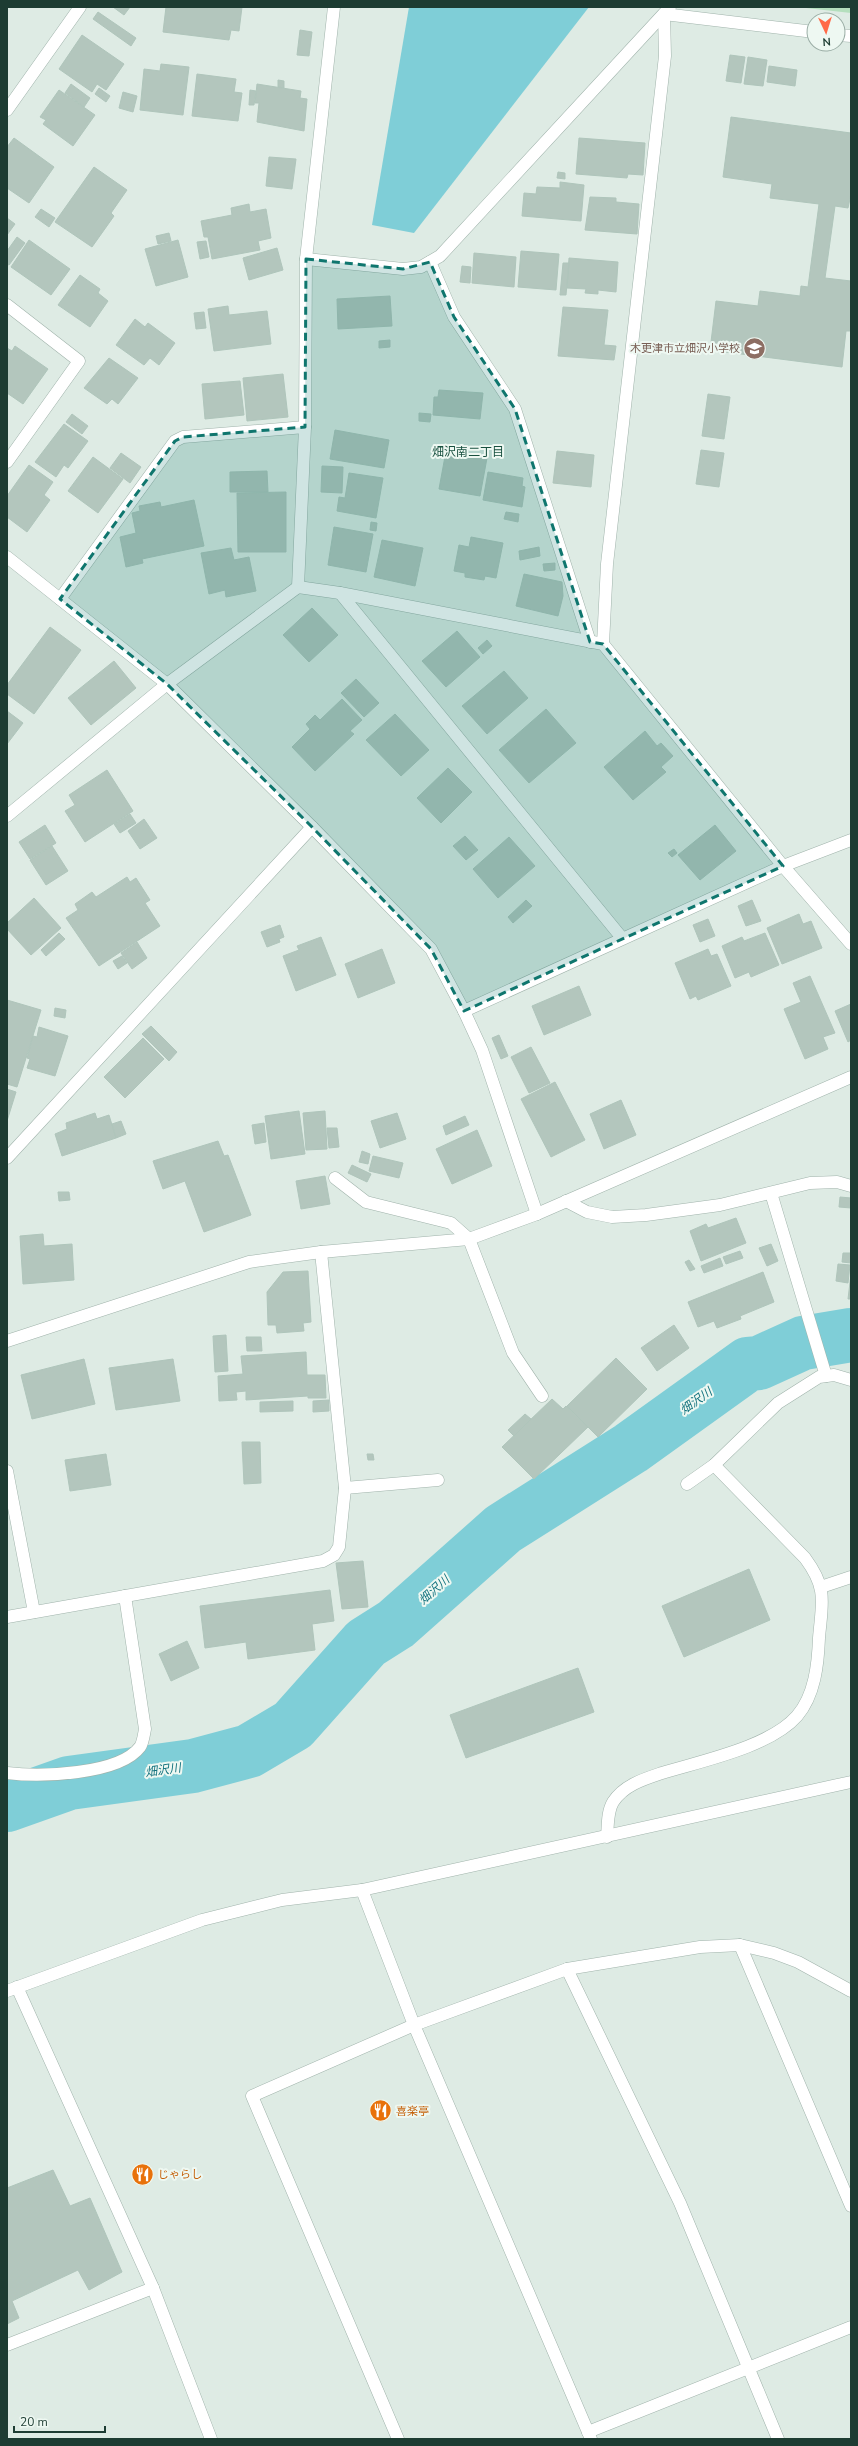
<svg xmlns="http://www.w3.org/2000/svg" width="858" height="2446" viewBox="0 0 858 2446" font-family="'Nunito Sans','Noto Sans JP',sans-serif">
<rect width="100%" height="100%" fill="#deebe4"/>
<path fill="#b4dfbd" d="M797,7H851V13Z"/>
<path fill="#7fced7" d="M409,7H589L414,233L372,225Z"/>
<g fill="none" stroke-linecap="round" stroke-linejoin="round">
<path stroke="#7fced7" stroke-width="54" d="M7,1805L69,1783L193,1766L249,1751L293,1725L366,1643L396,1624L503,1529L631,1448L748,1364L759,1363L803,1343L851,1335"/>
</g>
<g fill="#b3c6bd" stroke="#afc5bb">
<path d="M113,7H130L124,15Z"/>
<path d="M166,7H242L239,31L231,30L229,40L163,32Z"/>
<path d="M98,12L136,38L131,46L93,19Z"/>
<path d="M300,30L312,32L309,56L297,55Z"/>
<path d="M82,35L124,64L106,90L97,84L92,92L59,69Z"/>
<path d="M730,55L745,57L741,83L726,81Z"/>
<path d="M748,57L767,60L763,86L744,84Z"/>
<path d="M161,64L189,67L183,115L140,110L144,69L160,71Z"/>
<path d="M769,66L797,70L795,86L767,82Z"/>
<path d="M197,74L236,79L234,92L242,93L238,121L192,116Z"/>
<path d="M278,80L284,81V88L278,87Z"/>
<path d="M71,84L90,98L84,107L65,93Z"/>
<path d="M257,84L301,91L300,98L307,99L304,131L257,122L259,103H255Z"/>
<path d="M99,88L110,96L106,102L95,94Z"/>
<path d="M59,90L95,115L73,146L43,124L46,120L40,117Z"/>
<path d="M250,90L256,91L254,105H249Z"/>
<path d="M123,92L137,96L133,112L119,108Z"/>
<path d="M731,117L851,133V194L848,208L835,206L825,278L851,281V331H846L842,367L710,350L716,301L758,306L760,291L800,296L801,286L808,287L819,204L770,198L772,184L723,177Z"/>
<path d="M14,138L54,167L29,203L7,188V147Z"/>
<path d="M579,138L645,143L643,175L628,174L627,178L576,174Z"/>
<path d="M269,157L296,159L292,189L266,186Z"/>
<path d="M94,167L127,190L111,213L114,216L92,247L55,222Z"/>
<path d="M558,172L565,173V179L557,178Z"/>
<path d="M560,182L584,185L581,221L522,216L524,193L536,194L537,187L560,188Z"/>
<path d="M590,197L616,198V202L639,204L637,234L585,230Z"/>
<path d="M249,204L250,212L266,209L271,238L258,241L260,250L212,259L208,237H204L201,221L232,215L231,208Z"/>
<path d="M41,209L55,218L49,227L35,217Z"/>
<path d="M7,218L15,224L7,235Z"/>
<path d="M169,233L171,241L158,244L156,236Z"/>
<path d="M17,237L25,243L9,265L7,264V251Z"/>
<path d="M29,240L70,269L51,295L11,267Z"/>
<path d="M178,240L188,277L156,286L145,249Z"/>
<path d="M206,241L209,257L200,259L197,242Z"/>
<path d="M277,248L283,270L249,280L243,258Z"/>
<path d="M521,251L559,254L556,290L518,287Z"/>
<path d="M474,253L516,257L514,287L472,283Z"/>
<path d="M569,258L618,262L616,292L598,290V294L585,293L586,289L567,288Z"/>
<path d="M563,263H569L566,295H560Z"/>
<path d="M462,266L471,267L470,283L460,282Z"/>
<path d="M80,275L100,289L98,293L108,301L90,327L58,305Z"/>
<path d="M390,296L392,326L338,329L337,299Z"/>
<path d="M228,306L229,315L267,311L271,344L214,351L208,309Z"/>
<path d="M563,307L608,310L604,345L616,346L614,360L558,356Z"/>
<path d="M204,312L206,328L196,329L194,313Z"/>
<path d="M135,319L145,327L148,323L175,343L159,365L150,358L144,365L116,345Z"/>
<path d="M390,340V347L379,348V341Z"/>
<path d="M15,346L48,369L23,404L7,393V348L12,351Z"/>
<path d="M109,358L138,378L118,404L112,399L107,404L84,388Z"/>
<path d="M283,374L288,417L247,421L243,378Z"/>
<path d="M240,381L244,415L205,419L202,384Z"/>
<path d="M439,390L483,393L480,419L433,415L434,397H438Z"/>
<path d="M708,394L730,397L724,439L702,436Z"/>
<path d="M419,413L431,414L430,422L419,421Z"/>
<path d="M72,414L88,426L82,434L66,422Z"/>
<path d="M64,424L88,441L68,468L64,465L56,477L35,462Z"/>
<path d="M335,430L389,440L384,468L330,459Z"/>
<path d="M701,450L724,453L719,487L696,484Z"/>
<path d="M446,451L487,458L480,496L439,489Z"/>
<path d="M557,451L594,455L591,487L553,483Z"/>
<path d="M121,453L141,467L130,483L110,468Z"/>
<path d="M93,457L123,479L98,513L68,491Z"/>
<path d="M29,465L53,482L44,495L50,500L27,532L7,517V496Z"/>
<path d="M322,466L343,467L342,493L321,492Z"/>
<path d="M267,471L268,492H230V472Z"/>
<path d="M488,472L523,478L522,486L525,487L522,507L483,500Z"/>
<path d="M349,473L383,478L376,518L337,511L339,497L345,498Z"/>
<path d="M286,492V552H238L237,493Z"/>
<path d="M194,500L204,546L142,559L143,563L126,567L120,537L136,533L132,513L140,511L139,506L160,502L161,507Z"/>
<path d="M506,512L519,514L518,522L504,519Z"/>
<path d="M371,522L377,523L376,531L370,530Z"/>
<path d="M334,527L373,534L366,572L328,565Z"/>
<path d="M471,537L503,543L496,578L485,576L484,580L465,577V573L454,571L459,545L469,547Z"/>
<path d="M382,540L423,548L415,586L374,577Z"/>
<path d="M539,547L540,556L520,560L519,551Z"/>
<path d="M231,548L234,560L249,557L256,591L226,597L225,590L209,594L201,553Z"/>
<path d="M555,563V570L544,571L543,564Z"/>
<path d="M524,574L562,582L563,596L558,616L516,606Z"/>
<path d="M312,608L338,635L309,662L283,635Z"/>
<path d="M50,627L81,650L34,714L7,694V685Z"/>
<path d="M457,631L480,657L446,687L422,661Z"/>
<path d="M487,640L492,646L483,654L478,648Z"/>
<path d="M114,661L136,688L91,725L68,698Z"/>
<path d="M504,671L528,698L487,734L462,706Z"/>
<path d="M356,679L379,703L364,717L341,693Z"/>
<path d="M342,699L362,720L350,731L354,734L315,771L292,747L310,729L306,724L315,715L320,720Z"/>
<path d="M546,709L576,743L529,783L499,750Z"/>
<path d="M7,711L23,723L7,744Z"/>
<path d="M395,714L429,750L401,776L366,740Z"/>
<path d="M645,731L657,746L661,743L673,756L661,767L666,772L633,800L604,767Z"/>
<path d="M448,768L472,792L441,823L417,798Z"/>
<path d="M107,770L133,811L85,842L65,811L75,805L69,795Z"/>
<path d="M130,814L136,823L120,833L114,824Z"/>
<path d="M144,819L157,838L140,849L128,831Z"/>
<path d="M45,825L56,843L30,859L19,842Z"/>
<path d="M715,825L736,851L700,880L678,855Z"/>
<path d="M465,836L478,850L466,860L453,846Z"/>
<path d="M509,837L535,866L498,898L473,869Z"/>
<path d="M52,846L68,871L46,885L30,860Z"/>
<path d="M674,849L677,853L672,857L668,853Z"/>
<path d="M127,877L130,882L136,878L150,900L145,903L160,926L99,966L66,918L78,910L75,904L92,892L96,897Z"/>
<path d="M34,898L61,928L31,955L7,929V923Z"/>
<path d="M526,900L532,906L513,923L508,917Z"/>
<path d="M752,900L761,921L746,926L738,906Z"/>
<path d="M799,914L803,924L811,921L822,948L782,964L767,928Z"/>
<path d="M708,919L715,936L700,942L693,925Z"/>
<path d="M280,925L284,937L279,939L280,942L267,947L261,932Z"/>
<path d="M59,933L65,939L46,956L41,950Z"/>
<path d="M765,933L779,965L751,977L749,972L735,978L722,946L742,937L744,941Z"/>
<path d="M321,937L336,975L296,991L283,956L299,950L297,946Z"/>
<path d="M137,942L147,958L132,969L121,953Z"/>
<path d="M382,949L395,983L358,998L345,964Z"/>
<path d="M708,949L711,956L717,954L731,986L698,1000L696,996L690,999L675,963Z"/>
<path d="M122,956L127,963L118,969L113,961Z"/>
<path d="M810,976L835,1033L823,1037L828,1049L805,1059L784,1009L801,1002L793,983Z"/>
<path d="M579,986L591,1015L544,1035L532,1006Z"/>
<path d="M7,1000L41,1010L17,1087L7,1084Z"/>
<path d="M851,1004V1040L848,1042L835,1011Z"/>
<path d="M55,1008L66,1010L65,1018L54,1016Z"/>
<path d="M151,1026L177,1052L169,1061L142,1034Z"/>
<path d="M39,1027L68,1036L55,1076L27,1068L30,1059L27,1058L33,1036L37,1037Z"/>
<path d="M499,1035L508,1056L501,1059L492,1038Z"/>
<path d="M143,1038L164,1059L125,1098L104,1077Z"/>
<path d="M531,1047L550,1083L529,1093L511,1057Z"/>
<path d="M555,1082L585,1140L551,1157L521,1099Z"/>
<path d="M7,1089L16,1092L7,1121Z"/>
<path d="M621,1100L636,1135L604,1149L590,1114Z"/>
<path d="M299,1111L305,1154L271,1159L265,1116Z"/>
<path d="M325,1111L327,1149L306,1150L303,1113Z"/>
<path d="M95,1113L97,1119L109,1115L116,1138L62,1156L55,1134L67,1129L66,1123Z"/>
<path d="M397,1113L406,1139L380,1148L371,1121Z"/>
<path d="M465,1116L469,1125L446,1135L443,1126Z"/>
<path d="M121,1121L126,1134L116,1138L112,1124Z"/>
<path d="M264,1123L266,1142L255,1144L252,1125Z"/>
<path d="M327,1128H337L339,1147L329,1148Z"/>
<path d="M477,1130L492,1166L452,1184L436,1149Z"/>
<path d="M218,1141L224,1156L228,1155L251,1215L204,1232L185,1181L163,1189L153,1161Z"/>
<path d="M362,1151L370,1154L368,1164L359,1162Z"/>
<path d="M373,1156L403,1163L399,1178L369,1171Z"/>
<path d="M352,1165L371,1174L367,1182L348,1173Z"/>
<path d="M325,1176L330,1204L301,1209L296,1181Z"/>
<path d="M58,1192H69L70,1200L59,1201Z"/>
<path d="M840,1197L851,1198V1208L839,1207Z"/>
<path d="M736,1218L746,1243L701,1261L690,1231L706,1224L708,1228Z"/>
<path d="M43,1234L44,1246L72,1244L74,1280L23,1284L20,1236Z"/>
<path d="M771,1244L778,1261L767,1266L759,1248Z"/>
<path d="M740,1251L743,1258L726,1264L723,1257Z"/>
<path d="M843,1253H851V1263L842,1262Z"/>
<path d="M720,1258L723,1266L704,1273L701,1266Z"/>
<path d="M689,1260L695,1269L690,1271L685,1262Z"/>
<path d="M838,1264L850,1265L848,1283L836,1281Z"/>
<path d="M308,1271L311,1322L303,1323L304,1331L277,1333L276,1325H268L267,1292L283,1272Z"/>
<path d="M763,1272L774,1302L740,1316L741,1319L717,1328L714,1321L698,1327L688,1302Z"/>
<path d="M851,1274V1299H848Z"/>
<path d="M674,1325L689,1348L657,1371L641,1348Z"/>
<path d="M226,1335L228,1371L215,1372L213,1336Z"/>
<path d="M246,1337H261L262,1351H247Z"/>
<path d="M306,1352L307,1375H325L326,1398H308V1396L246,1400V1391L236,1392L237,1400L219,1401L218,1376L243,1374L241,1356Z"/>
<path d="M616,1358L647,1389L598,1437L567,1406Z"/>
<path d="M84,1359L95,1404L32,1419L21,1375Z"/>
<path d="M173,1359L180,1401L116,1410L109,1368Z"/>
<path d="M552,1399L563,1409L566,1406L588,1427L534,1479L502,1447Z"/>
<path d="M329,1400V1411L313,1412V1401Z"/>
<path d="M293,1401V1411L260,1412V1402Z"/>
<path d="M525,1414L531,1419L514,1436L508,1430Z"/>
<path d="M242,1442H260L261,1483L244,1484Z"/>
<path d="M106,1454L111,1485L70,1491L65,1460Z"/>
<path d="M367,1454H373L374,1460H368Z"/>
<path d="M363,1561L368,1607L342,1609L336,1563Z"/>
<path d="M749,1569L770,1620L684,1657L662,1606Z"/>
<path d="M330,1590L334,1621L312,1624L315,1650L248,1659L246,1642L205,1648L200,1606Z"/>
<path d="M187,1641L199,1668L171,1681L159,1654Z"/>
<path d="M578,1668L594,1712L466,1758L450,1715Z"/>
<path d="M53,2170L70,2206L90,2198L122,2272L89,2290L78,2270L12,2301L19,2318L7,2324V2188Z"/>
</g>
<g fill="none" stroke-linecap="round" stroke-linejoin="round">
<defs>
<g id="minor">
<path d="M664,14L814,32"/>
<path d="M838,35L851,36"/>
<path d="M7,110L80,7"/>
<path d="M306,259L403,269L421,267L440,256L670,7"/>
<path d="M430,262L454,317L515,409L590,642"/>
<path d="M7,305L79,361L7,462"/>
<path d="M7,557L167,684L312,827L431,949L464,1011L482,1050L537,1214"/>
<path d="M298,587L305,427L306,259L334,7"/>
<path d="M340,593L622,938"/>
<path d="M60,599L175,441L183,437L305,427"/>
<path d="M603,644L607,564L665,56L664,14"/>
<path d="M7,816L167,684L298,587L340,593L603,644L783,866L851,944"/>
<path d="M464,1011L783,866L851,840"/>
<path d="M7,1158L312,827"/>
<path d="M335,1178L366,1202L451,1223L469,1239L513,1353L542,1396"/>
<path d="M771,1193L826,1376"/>
<path d="M566,1201L587,1212L612,1217L646,1215L720,1205L810,1183L837,1182L851,1186"/>
<path d="M7,1341L249,1262L321,1252L469,1239L537,1214L851,1077"/>
<path d="M7,1471L34,1612"/>
<path d="M687,1484L714,1465L778,1403L819,1377L834,1375L851,1380"/>
<path d="M345,1488L438,1480"/>
<path d="M821,1587L851,1577"/>
<path d="M7,1617L323,1561L334,1555L339,1547L345,1488L321,1252"/>
<path d="M7,1773C39,1777 119,1775 140,1747C143,1743 144,1734 145,1729L125,1596"/>
<path d="M607,1837C608,1826 607,1812 613,1802C624,1785 644,1779 662,1773C701,1761 770,1747 797,1716C815,1695 818,1664 819,1638C822,1602 828,1589 805,1558L714,1465"/>
<path d="M362,1890L414,2025L252,2096L398,2439"/>
<path d="M740,1945L851,2206"/>
<path d="M567,1969L680,2203L778,2439"/>
<path d="M17,1987L153,2288L211,2439"/>
<path d="M7,1991L202,1920L282,1900L362,1890L851,1782"/>
<path d="M7,2345L153,2288"/>
<path d="M588,2432L851,2327"/>
<path d="M591,2439L414,2025L567,1969L700,1947L740,1945L774,1953L798,1962L851,1991"/>
</g>
</defs>
<use href="#minor" stroke="#a0b3ab" stroke-width="13"/>
<use href="#minor" stroke="#fff" stroke-width="12"/>
</g>
<path fill="#0f766e" fill-opacity="0.2" stroke="#0f766e" stroke-width="3" stroke-dasharray="8 5" stroke-linejoin="round" d="M306,259L403,269L430,262L454,317L515,409L590,642L603,644L783,866L464,1011L431,949L312,827L167,684L60,599L175,441L183,437L305,427Z"/>
<defs>
<symbol id="school-disc" viewBox="-11 -11 22 22"><circle r="9.5" fill="#8d6e63" stroke="#eef8f2"/><path d="M0-5L7-2L0 1L-7-2ZM-4 1L0 2.5L4 1V4Q0 6-4 4Z" fill="#fff"/></symbol>
<symbol id="restaurant-disc" viewBox="-11 -11 22 22"><circle r="9.5" fill="#e8710a" stroke="#eef8f2"/><path d="M-5-6h1v4h1v-4h1v4h1v-4h1v5L-1.5 .5V6h-2V.5L-5-1ZM5-6V6H3V1.5H1.5Q1.5-4 5-6Z" fill="#fff"/></symbol>
</defs>
<g fill-rule="evenodd">
<use href="#school-disc" x="742" y="336" width="25" height="25"/>
<use href="#restaurant-disc" x="368" y="2098" width="25" height="25"/>
<use href="#restaurant-disc" x="130" y="2162" width="25" height="25"/>
</g>
<g text-anchor="middle" dominant-baseline="central" stroke-width="4" stroke-linejoin="round" paint-order="stroke">
<g font-size="11" fill="#785e54" stroke="#eef8f2" text-anchor="end">
<text x="740" y="348">木更津市立畑沢小学校</text>
</g>
<g font-size="11" fill="#c56008" stroke="#eef8f2" text-anchor="start">
<text x="396" y="2111">喜楽亭</text>
<text x="158" y="2174">じゃらし</text>
</g>
<g font-size="12" fill="#18503f" stroke="#eef8f2">
<text x="468" y="452">畑沢南二丁目</text>
</g>
<g font-size="12" font-style="italic" fill="#12727e" stroke="#eef8f2">
<text transform="translate(696 1401) rotate(-36)">畑沢川</text>
<text transform="translate(434 1590) rotate(-42)">畑沢川</text>
<text transform="translate(163 1770) rotate(-8)">畑沢川</text>
</g>
</g>
<rect width="858" height="2446" fill="none" stroke="#1d3c32" stroke-width="16"/>
<g transform="translate(826 32) rotate(176)"><circle r="19" fill="#eef8f2" stroke="#9aada5"/>
<path d="M0-3L7 15L0 10L-7 15Z" fill="#ff6a48"/>
<text y="-6" font-size="11" font-weight="bold" text-anchor="middle" fill="#1d3c32">N</text>
</g>
<path d="M14 2426v6h91v-6" fill="none" stroke="#1d3c32" stroke-width="2"/>
<text x="20" y="2426" font-size="12" fill="#1d3c32" stroke="#eef8f2" stroke-width="3" paint-order="stroke">20 m</text>
</svg>
